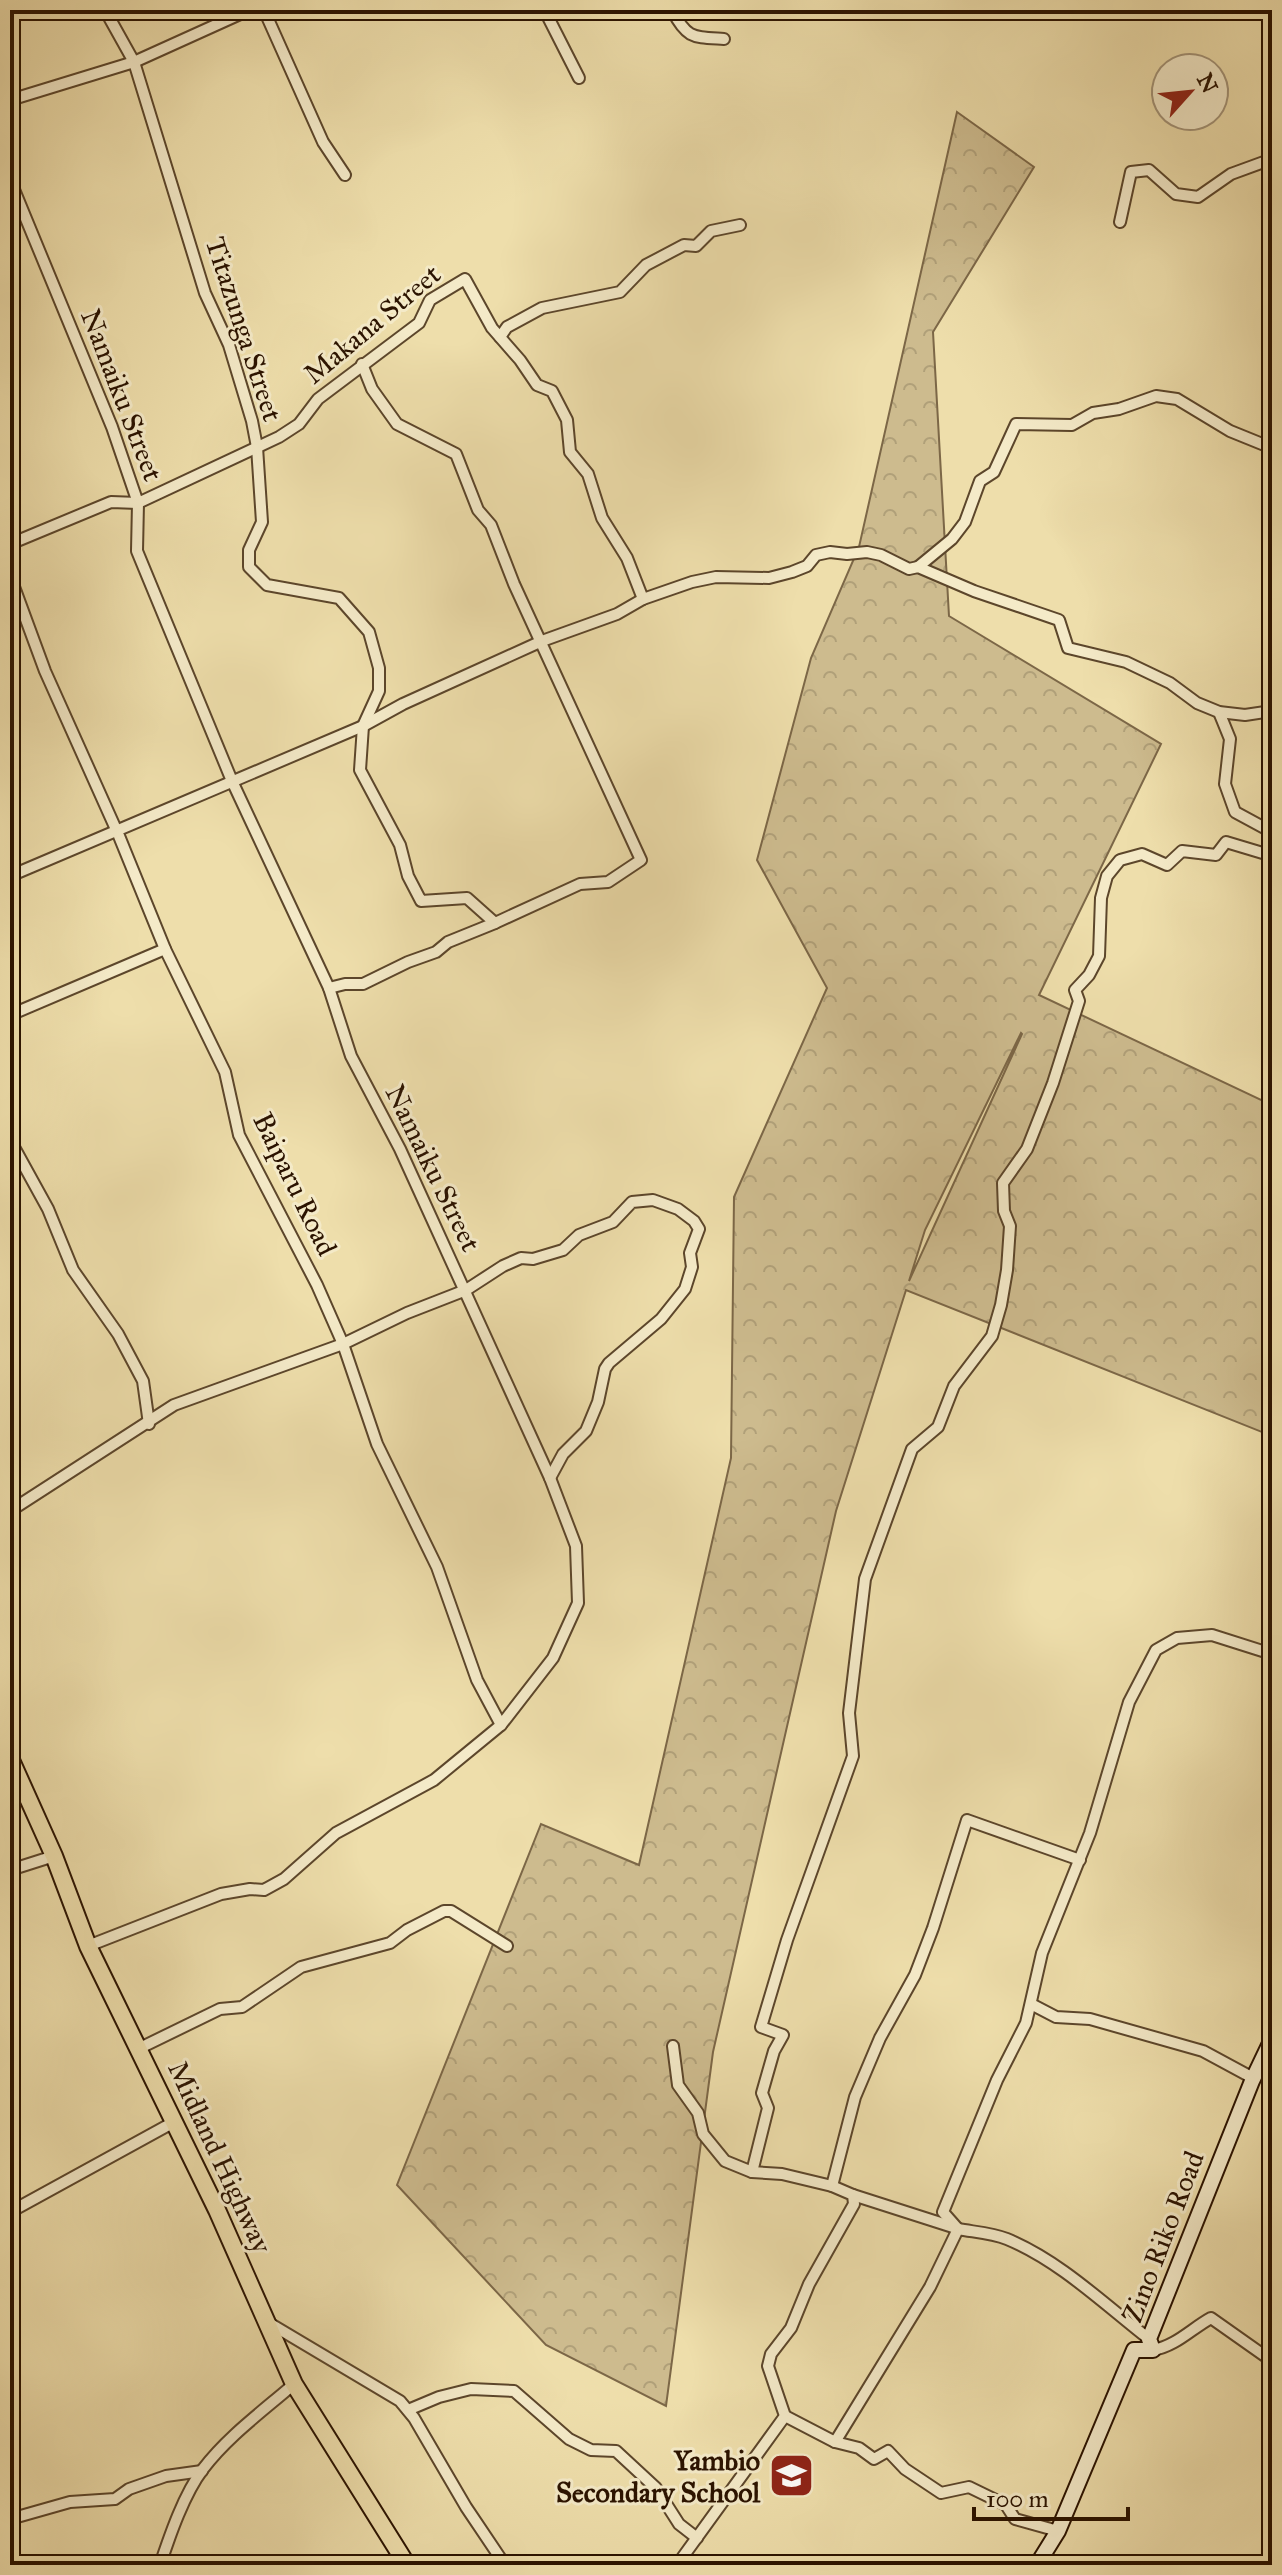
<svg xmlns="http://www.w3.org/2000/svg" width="1282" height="2575" viewBox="0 0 1282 2575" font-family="'IM FELL Great Primer',serif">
<defs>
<pattern id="forest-crowns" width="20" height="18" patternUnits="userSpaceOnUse" patternTransform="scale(2)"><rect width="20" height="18" fill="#cdbb8e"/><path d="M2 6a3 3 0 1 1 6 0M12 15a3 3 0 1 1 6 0" fill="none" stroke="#b0a079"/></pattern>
</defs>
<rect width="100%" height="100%" fill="#eedeab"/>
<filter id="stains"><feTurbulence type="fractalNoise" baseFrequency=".0025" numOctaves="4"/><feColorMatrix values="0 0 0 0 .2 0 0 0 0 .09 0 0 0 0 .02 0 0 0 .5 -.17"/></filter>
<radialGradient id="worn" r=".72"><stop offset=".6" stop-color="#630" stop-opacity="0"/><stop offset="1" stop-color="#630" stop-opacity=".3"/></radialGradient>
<path fill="url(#forest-crowns)" stroke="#7c6747" stroke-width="2" fill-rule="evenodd" d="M957,112L1034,167L933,332L949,616L1161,744L1039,995L1272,1105V1436L906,1290L836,1511L713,2052L666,2406L546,2345L397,2185L541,1824L639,1865L731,1458L734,1197L827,988L757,860L811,658L859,547ZM1021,1033L1022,1034L909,1281L925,1230Z"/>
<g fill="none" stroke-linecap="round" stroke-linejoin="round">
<defs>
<g id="street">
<path d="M105,10L134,62L205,293L229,345L252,421L257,447L262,522L249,550V567L267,585L339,598L369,632L379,668V691L363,726L360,770L400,845L408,876L421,901L467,898L495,923L580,884L608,882L641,860L514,584L491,525L478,510L456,454L397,424L372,389L362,364"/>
<path d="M264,10L323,142L345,175"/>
<path d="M547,10L548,17L579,78"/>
<path d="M672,10C687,39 693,37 724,39"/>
<path d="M10,100L134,62L249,10"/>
<path d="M10,180L112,427L138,503L137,551L232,781L329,988L351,1056L400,1149L550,1478L576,1546L578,1603L553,1658L501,1725L434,1780L336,1833L284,1879L264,1890L250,1889L221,1894L88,1946"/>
<path d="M1120,222L1131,172L1149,170L1176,194L1198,197L1231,174L1272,159"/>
<path d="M500,337L507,327L542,308L620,292L646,265L684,245L696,246L711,231L740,225"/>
<path d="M10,544L111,502L138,503L279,437L299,424L318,399L419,323L430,300L465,279L492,328L520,360L537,385L552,391L567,420L570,452L588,474L602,518L627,558L643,599"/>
<path d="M918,567L952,539L965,522L980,481L994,472L1016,424L1072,425L1093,413L1119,409L1156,396L1177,399L1230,431L1272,448"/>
<path d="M10,576L45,671L119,836L165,949L225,1072L239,1135L317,1285L343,1344L377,1444L437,1567L477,1680L501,1725"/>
<path d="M1219,712L1230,739L1225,784L1235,812L1272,832"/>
<path d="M10,876L363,726L403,704L542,641L617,614L643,599L692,582L716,577L769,578L792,572L807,566L816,555L830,552L847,554L867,552L881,555L909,569L918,567L974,591L1059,620L1068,648L1126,662L1170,683L1197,703L1219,712L1245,715L1272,711"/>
<path d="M329,988L345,984H363L408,962L436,952L448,942L495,923"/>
<path d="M10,1015L165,949"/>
<path d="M10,1140L48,1209L73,1270L118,1334L143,1381L149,1424"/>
<path d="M10,1511L174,1405L343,1344L407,1313L466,1290L503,1266L521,1258L533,1259L563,1250L579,1235L613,1222L632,1202L653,1200L678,1209L694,1221L699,1229L690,1253L692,1267L685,1289L661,1319L609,1363L605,1369L598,1402L586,1431L563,1454L550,1478"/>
<path d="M10,1870L54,1856"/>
<path d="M1031,2004L1056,2017L1090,2019L1203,2051L1253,2078"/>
<path d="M673,2046L678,2085L698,2113L703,2134L725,2161L752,2172L782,2174L832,2186L853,2195L854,2204L809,2284L791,2328L771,2354L768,2366L785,2416L677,2565"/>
<path d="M140,2048L220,2009L242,2007L301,1967L390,1943L407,1930L444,1911H451L507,1946"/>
<path d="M752,2172L768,2108L762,2093L774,2051L783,2035L761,2027L787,1940L853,1756L849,1713L865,1579L912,1449L938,1427L954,1386L992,1336L1001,1305L1007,1270L1010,1226L1004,1211L1003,1183L1027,1149L1053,1083L1079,1001L1075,990L1089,975L1099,956L1101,898L1107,876L1120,860L1142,854L1167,865L1182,851L1216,855L1226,842L1266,854L1272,841"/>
<path d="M832,2186L855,2097L880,2038L915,1975L933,1928L967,1820L1080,1860"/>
<path d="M853,2195L956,2228"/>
<path d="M10,2212L174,2122"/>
<path d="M958,2229L943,2212L997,2080L1026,2023L1042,1953L1090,1833L1129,1702L1156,1650L1177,1638L1212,1635L1272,1654"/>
<path d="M269,2323L400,2401L414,2418L466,2507L505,2565"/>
<path d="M1153,2350C1176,2346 1191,2329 1211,2318L1272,2361"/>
<path d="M408,2410L439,2397L471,2389L514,2391L569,2439L591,2450L616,2451L656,2488L679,2524L697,2538"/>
<path d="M785,2416L835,2442L859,2448L874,2459L888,2451L905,2469L941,2493L969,2487L1006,2505L1015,2519L1058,2531"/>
<path d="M835,2442L930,2287L958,2229C974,2232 992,2233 1007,2239C1060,2261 1104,2304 1149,2339"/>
<path d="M10,2519L70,2502L115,2499L129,2489L166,2476L202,2471"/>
<path d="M1043,2553L1056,2565"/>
<path d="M160,2565C170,2535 184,2494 203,2469C228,2436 263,2411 294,2384"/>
</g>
<path id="secondary" d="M1037,2565L1058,2531L1134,2350H1153L1149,2339L1252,2081L1272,2039"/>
<path id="primary" d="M10,1758L54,1856L88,1946L217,2210L294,2384L407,2565"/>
</defs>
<use href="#street" stroke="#5c462b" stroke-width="14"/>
<use href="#secondary" stroke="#2b1300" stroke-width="18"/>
<use href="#primary" stroke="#2b1300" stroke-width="20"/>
<use href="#street" stroke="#f4eac8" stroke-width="10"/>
<use href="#secondary" stroke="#f4eac8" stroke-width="14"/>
<use href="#primary" stroke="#eedeab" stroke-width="16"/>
</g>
<defs>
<symbol id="school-square" viewBox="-11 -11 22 22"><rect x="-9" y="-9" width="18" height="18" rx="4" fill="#8f2418" stroke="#f4eac8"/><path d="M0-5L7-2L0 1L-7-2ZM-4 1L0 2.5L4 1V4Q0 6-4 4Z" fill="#fff"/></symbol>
</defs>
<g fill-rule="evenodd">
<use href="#school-square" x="766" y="2450" width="51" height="51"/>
</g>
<g text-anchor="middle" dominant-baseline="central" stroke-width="6" stroke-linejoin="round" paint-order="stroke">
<g font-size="28" fill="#2b1300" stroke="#f4eac8">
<text transform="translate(372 324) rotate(-40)">Makana Street</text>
<text transform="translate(244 329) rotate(72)">Titazunga Street</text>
<text transform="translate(122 395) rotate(69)">Namaiku Street</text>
<text transform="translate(433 1168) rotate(64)">Namaiku Street</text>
<text transform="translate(295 1184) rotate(64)">Baiparu Road</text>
<text transform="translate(220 2157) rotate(65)">Midland Highway</text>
<text transform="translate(1163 2237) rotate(-69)">Zino Riko Road</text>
</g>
<g font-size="28" font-weight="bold" fill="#2b1300" stroke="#f4eac8" text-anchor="end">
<text x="760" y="2460">Yambio<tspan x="760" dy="32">Secondary School</tspan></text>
</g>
</g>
<rect width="1282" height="2575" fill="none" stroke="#eedeab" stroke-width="40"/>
<rect x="12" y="12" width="1258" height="2551" fill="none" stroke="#2b1300" stroke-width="4"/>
<rect x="20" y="20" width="1242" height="2535" fill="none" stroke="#2b1300" stroke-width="2"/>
<g transform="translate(1190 92) rotate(63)"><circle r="38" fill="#f4eac8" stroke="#a49478" stroke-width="2"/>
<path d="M0-6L14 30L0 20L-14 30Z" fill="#8f2418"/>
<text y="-12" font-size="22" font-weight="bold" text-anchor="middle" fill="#2b1300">N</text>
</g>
<path d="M974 2507v12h154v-12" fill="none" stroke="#2b1300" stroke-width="4"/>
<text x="986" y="2507" font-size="24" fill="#2b1300" stroke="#f4eac8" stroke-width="6" paint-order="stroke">100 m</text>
<rect width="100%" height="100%" filter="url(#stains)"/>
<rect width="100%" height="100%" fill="url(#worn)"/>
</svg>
